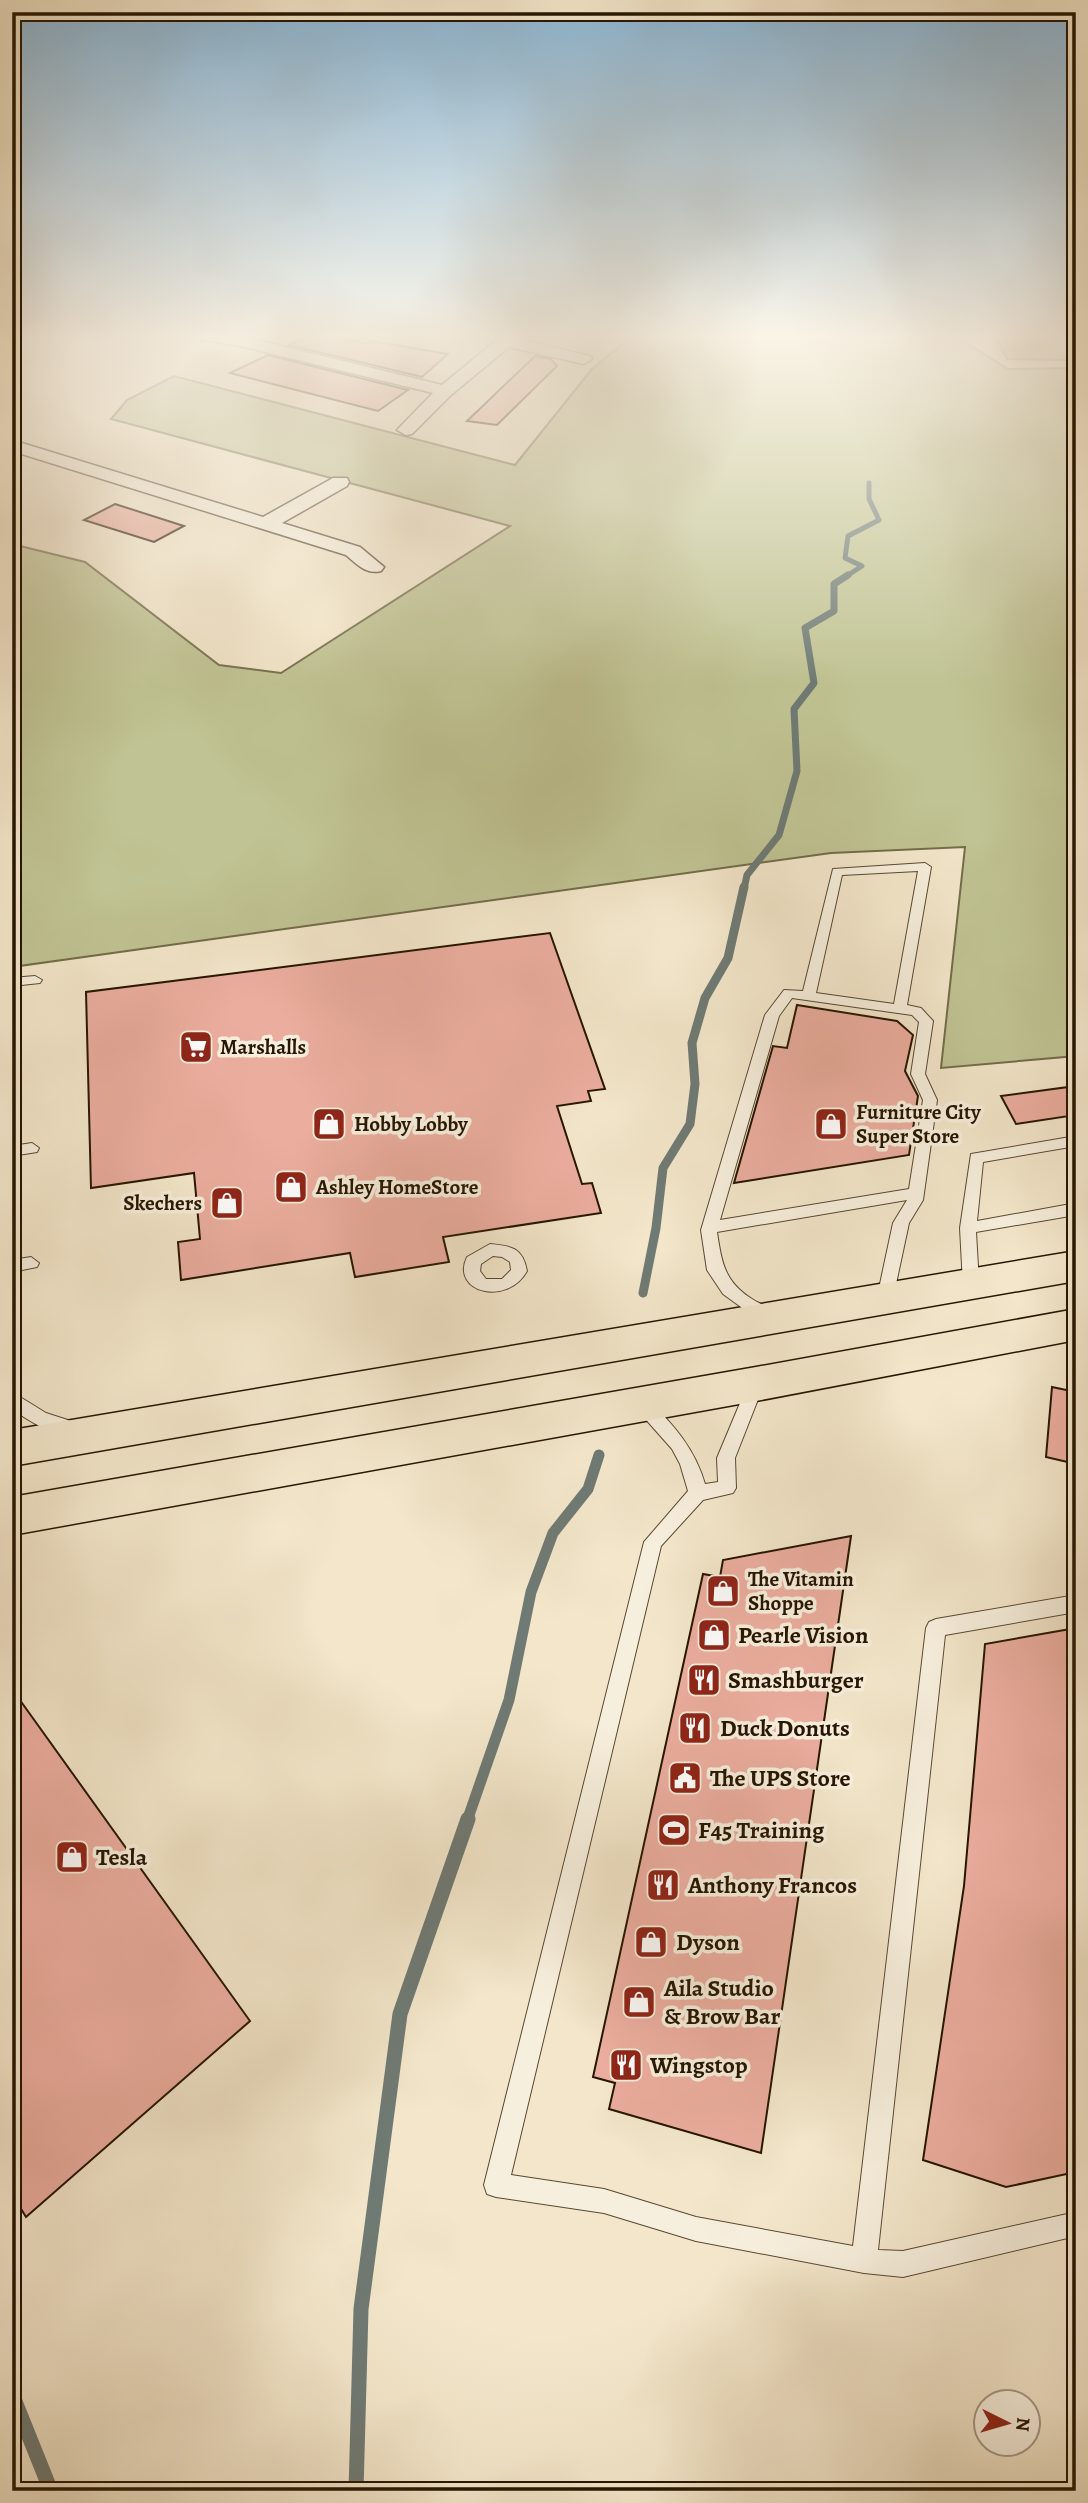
<svg xmlns="http://www.w3.org/2000/svg" width="1088" height="2503" viewBox="0 0 1088 2503" font-family="Alegreya,serif">
<rect width="100%" height="100%" fill="#f3e6ca"/>
<filter id="stains"><feTurbulence type="fractalNoise" baseFrequency=".00286" numOctaves="4"/><feColorMatrix values="0 0 0 0 .2 0 0 0 0 .09 0 0 0 0 .02 0 0 0 .5 -.17"/></filter>
<radialGradient id="worn" r=".72"><stop offset=".6" stop-color="#630" stop-opacity="0"/><stop offset="1" stop-color="#630" stop-opacity=".3"/></radialGradient>
<g fill="#c0c393" stroke="#736c4a" stroke-width="2">
<path d="M633,335H954L1008,369L1076,368V1056L941,1068L965,847L831,853L12,967V544L85,562L219,665L281,673L510,526L111,419L127,400L174,376L515,465L592,369Z"/>
<path d="M994,335H1076V360L1007,359Z"/>
</g>
<g fill="none" stroke-linecap="round" stroke-linejoin="round">
<path stroke="#6f7a74" stroke-width="5" d="M845,577L862,566L845,558L848,536L879,520L869,499V483"/>
<path stroke="#6f7a74" stroke-width="7" d="M744,889L747,875L779,835L797,771L794,709L814,683L805,628L834,611V584L848,575"/>
<path stroke="#6f7a74" stroke-width="9" d="M643,1293L656,1228L663,1168L690,1124L695,1084L692,1043L705,998L728,958L744,887"/>
<path stroke="#6f7a74" stroke-width="11" d="M467,1821L509,1700L531,1592L553,1533L588,1489L599,1455"/>
<g stroke="#6f7a74" stroke-width="15">
<path d="M12,2394L51,2491"/>
<path d="M356,2491L361,2309L400,2014L468,1819"/>
</g>
</g>
<g fill="#ebad9e" stroke="#261500" stroke-width="2">
<path d="M309,335H331L367,344L372,341L448,354L422,377L289,345Z"/>
<path d="M268,355L408,390L378,411L230,373Z"/>
<path d="M535,356L551,359L557,366L497,425L467,421Z"/>
<path d="M115,504L184,526L154,542L84,520Z"/>
<path d="M550,933L605,1089L588,1091L591,1101L557,1106L582,1184L592,1183L601,1213L443,1237L449,1262L355,1277L350,1253L181,1280L178,1242L200,1239L194,1173L91,1188L86,992Z"/>
<path d="M797,1005L897,1021L913,1035L905,1071L918,1096L909,1155L734,1183L773,1046L787,1048Z"/>
<path d="M1076,1086V1115L1016,1124L1001,1096Z"/>
<path d="M1052,1387L1076,1392V1464L1046,1457Z"/>
<path d="M851,1536L761,2153L609,2109L615,2083L593,2077L703,1574L720,1577L723,1560Z"/>
<path d="M1076,1628V2172L1006,2187L923,2160L964,1886L985,1644Z"/>
<path d="M12,1689L250,2021L26,2217L12,2194Z"/>
</g>
<g fill="none" stroke-linecap="round" stroke-linejoin="round">
<defs>
<g id="service">
<path d="M925,863L931,867L907,1005L921,1008L933,1021L925,1074L937,1100L923,1200L909,1223L893,1298L891,1302H879L877,1298L893,1223L907,1200L717,1232C722,1265 725,1284 757,1302C765,1306 771,1306 776,1313L774,1317L768,1319L745,1310L723,1294L707,1270L701,1230L765,1015L784,990L803,991L833,869ZM918,871L894,1004L816,993L842,875ZM792,998L912,1015L919,1022L911,1074L923,1100L909,1189L720,1220L779,1016Z"/>
<path d="M35,976L42,980L40,983L12,986V978Z"/>
<path d="M1076,1136V1146L983,1162L977,1221L1076,1203V1215L976,1232L979,1284L977,1288H965L963,1284L960,1228L971,1154Z"/>
<path d="M32,1143L39,1148L37,1152L12,1156V1146Z"/>
<path d="M490,1244C512,1246 523,1248 527,1271C507,1307 450,1292 467,1257ZM493,1256L502,1257L510,1262L511,1270L502,1279H486L480,1271L481,1264Z"/>
<path d="M31,1257L39,1263L37,1267L12,1272V1260Z"/>
<path d="M756,1377L762,1379L764,1384L735,1458L736,1488L733,1493L703,1500L661,1546L511,2175L604,2189L696,2217L853,2246L926,1628L929,1622L936,1619L1076,1595V1612L945,1635L878,2250L903,2251L1076,2212V2236L903,2277L864,2273L696,2241L604,2213L496,2197L487,2194L484,2185L644,1542L688,1491L680,1464L672,1449L633,1405L636,1400L642,1398L648,1400C674,1425 695,1449 705,1484L718,1482L717,1458L748,1384L750,1379Z"/>
<path d="M12,1392L46,1413L77,1423L80,1428L77,1433C57,1440 28,1420 12,1409Z"/>
</g>
<g id="minor">
<path d="M195,335L241,336L442,385L499,338L521,335L518,339L590,356L592,359L584,364L509,347L451,395L412,434L406,435L397,430L433,393L241,346L202,340Z"/>
<path d="M12,440L263,517L333,478H347L349,482L347,486L282,523L360,547L384,567L381,571C366,575 357,564 346,555L12,451Z"/>
</g>
<g id="trunk">
<path d="M1076,1251V1281L12,1466V1430Z"/>
<path d="M1076,1309V1340L756,1401L12,1535V1497L756,1367Z"/>
</g>
</defs>
<use href="#service" stroke="#594932" stroke-width="2"/>
<use href="#minor" stroke="#594932" stroke-width="3"/>
<use href="#trunk" stroke="#261500" stroke-width="3"/>
<use href="#service" fill="#f7efdd" fill-rule="evenodd"/>
<use href="#minor" fill="#f7efdd" fill-rule="evenodd"/>
<use href="#trunk" fill="#f3e6ca" fill-rule="evenodd"/>
</g>
<linearGradient id="sky" x2="0" y2="1"><stop stop-color="#8bb8d8"/><stop offset="0.49" stop-color="#faf4e7"/><stop offset="1" stop-color="#faf4e7" stop-opacity="0"/></linearGradient>
<rect width="1088" height="686" fill="url(#sky)"/>
<defs>
<symbol id="supermarket-square" viewBox="-11 -11 22 22"><rect x="-9" y="-9" width="18" height="18" rx="4" fill="#8f2418" stroke="#f7efdd"/><path d="M-6-5.5h2.5l.6 2H6L4.5 2H-2.5L-4.4-4H-6ZM-1.5 3.2a1.3 1.3 0 1 0 .1 0ZM3 3.2a1.3 1.3 0 1 0 .1 0Z" fill="#fff"/></symbol>
<symbol id="shop-square" viewBox="-11 -11 22 22"><rect x="-9" y="-9" width="18" height="18" rx="4" fill="#8f2418" stroke="#f7efdd"/><path d="M-5-2.5h2.3a2.7 3.5 0 0 1 5.4 0H5L5.5 6h-11ZM-1.5-2.5h3a1.5 2.3 0 0 0-3 0Z" fill="#fff"/></symbol>
<symbol id="restaurant-square" viewBox="-11 -11 22 22"><rect x="-9" y="-9" width="18" height="18" rx="4" fill="#8f2418" stroke="#f7efdd"/><path d="M-5-6h1v4h1v-4h1v4h1v-4h1v5L-1.5 .5V6h-2V.5L-5-1ZM5-6V6H3V1.5H1.5Q1.5-4 5-6Z" fill="#fff"/></symbol>
<symbol id="civic-square" viewBox="-11 -11 22 22"><rect x="-9" y="-9" width="18" height="18" rx="4" fill="#8f2418" stroke="#f7efdd"/><path d="M-.6-6.5H3V-4.5H.6V-3L4-1V1h2V6H-6V1h2V-1L-.6-3ZM-1.2 2.5V6h2.4V2.5Z" fill="#fff"/></symbol>
<symbol id="stadium-square" viewBox="-11 -11 22 22"><rect x="-9" y="-9" width="18" height="18" rx="4" fill="#8f2418" stroke="#f7efdd"/><path d="M0-5a6.5 5 0 1 0 0 10a6.5 5 0 1 0 0-10ZM-3.5-1.8h7v3.6h-7Z" fill="#fff"/></symbol>
</defs>
<g fill-rule="evenodd">
<use href="#supermarket-square" x="177" y="1028" width="38" height="38"/>
<use href="#shop-square" x="310" y="1105" width="38" height="38"/>
<use href="#shop-square" x="812" y="1105" width="38" height="38"/>
<use href="#shop-square" x="272" y="1168" width="38" height="38"/>
<use href="#shop-square" x="208" y="1184" width="38" height="38"/>
<use href="#shop-square" x="704" y="1572" width="38" height="38"/>
<use href="#shop-square" x="695" y="1616" width="38" height="38"/>
<use href="#restaurant-square" x="685" y="1661" width="38" height="38"/>
<use href="#restaurant-square" x="676" y="1709" width="38" height="38"/>
<use href="#civic-square" x="666" y="1759" width="38" height="38"/>
<use href="#stadium-square" x="655" y="1811" width="38" height="38"/>
<use href="#shop-square" x="53" y="1838" width="38" height="38"/>
<use href="#restaurant-square" x="644" y="1866" width="38" height="38"/>
<use href="#shop-square" x="632" y="1923" width="38" height="38"/>
<use href="#shop-square" x="620" y="1983" width="38" height="38"/>
<use href="#restaurant-square" x="607" y="2046" width="38" height="38"/>
</g>
<g text-anchor="middle" dominant-baseline="central" stroke-width="7" stroke-linejoin="round" paint-order="stroke">
<g font-size="21" font-weight="bold" fill="#261500" stroke="#f7efdd" text-anchor="start">
<text x="220" y="1047">Marshalls</text>
<text x="856" y="1112">Furniture City<tspan x="856" dy="24">Super Store</tspan></text>
<text x="354" y="1124">Hobby Lobby</text>
<text x="316" y="1187">Ashley HomeStore</text>
<text x="202" y="1203" text-anchor="end">Skechers</text>
<text x="748" y="1579">The Vitamin<tspan x="748" dy="24">Shoppe</tspan></text>
</g>
<g font-size="24" font-weight="bold" fill="#261500" stroke="#f7efdd" text-anchor="start">
<text x="738" y="1635">Pearle Vision</text>
<text x="728" y="1680">Smashburger</text>
<text x="720" y="1728">Duck Donuts</text>
<text x="710" y="1778">The UPS Store</text>
<text x="698" y="1830">F45 Training</text>
<text x="96" y="1857">Tesla</text>
<text x="688" y="1885">Anthony Francos</text>
<text x="676" y="1942">Dyson</text>
<text x="664" y="1988">Aila Studio<tspan x="664" dy="28">&amp; Brow Bar</tspan></text>
<text x="650" y="2065">Wingstop</text>
</g>
</g>
<rect width="1088" height="2503" fill="none" stroke="#f3e6ca" stroke-width="42"/>
<rect x="14" y="14" width="1060" height="2475" fill="none" stroke="#261500" stroke-width="3.5"/>
<rect x="21" y="21" width="1046" height="2461" fill="none" stroke="#261500" stroke-width="2"/>
<g transform="translate(1007 2423) rotate(95)"><circle r="33" fill="#f7efdd" stroke="#a39885" stroke-width="2"/>
<path d="M0-5L12 26L0 18L-12 26Z" fill="#8f2418"/>
<text y="-10" font-size="19" font-weight="bold" text-anchor="middle" fill="#261500">N</text>
</g>
<rect width="100%" height="100%" filter="url(#stains)"/>
<rect width="100%" height="100%" fill="url(#worn)"/>
</svg>
